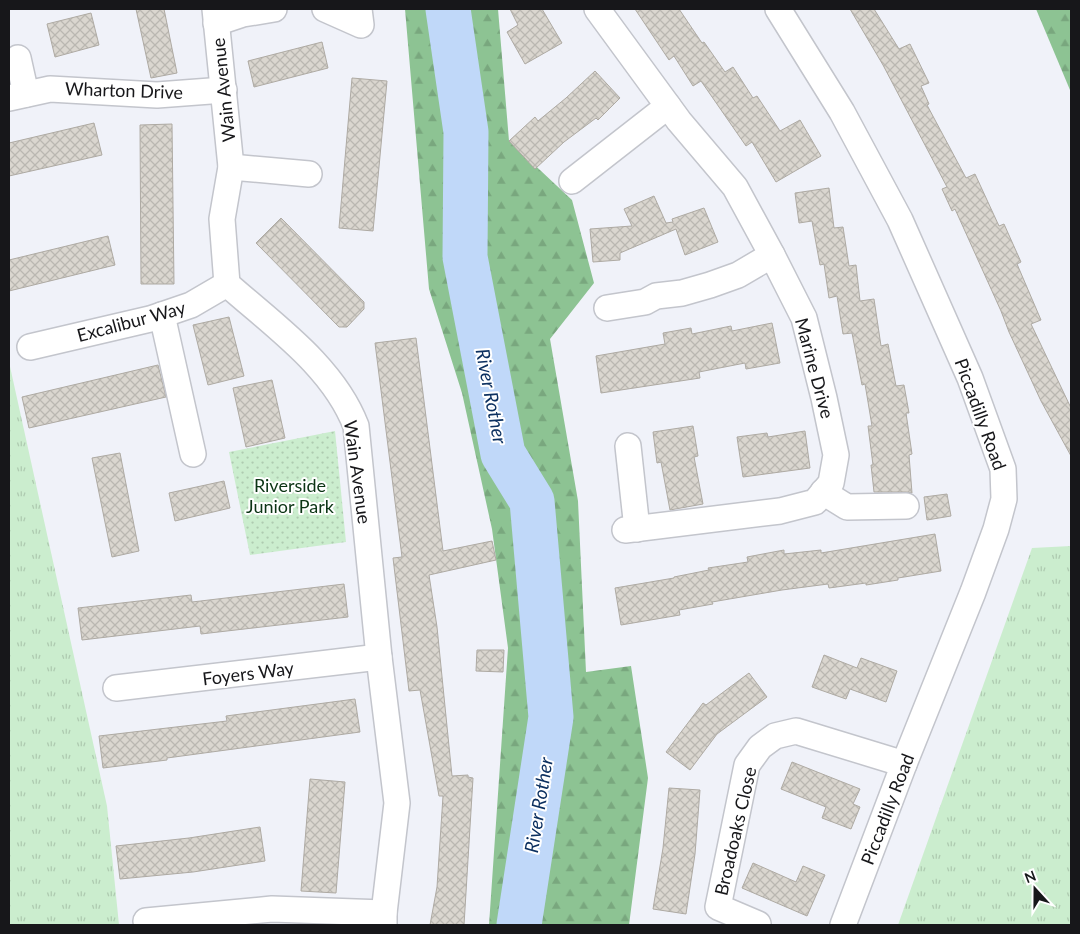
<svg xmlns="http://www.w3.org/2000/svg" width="1080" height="934" viewBox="0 0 1080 934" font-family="Lato,sans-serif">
<defs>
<pattern id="grass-tufts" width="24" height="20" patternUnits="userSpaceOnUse" patternTransform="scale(1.25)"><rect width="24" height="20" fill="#cbedce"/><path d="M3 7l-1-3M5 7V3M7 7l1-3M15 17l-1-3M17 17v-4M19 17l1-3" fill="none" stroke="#aecab0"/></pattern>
<pattern id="forest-firs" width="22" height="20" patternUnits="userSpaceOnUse" patternTransform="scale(1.25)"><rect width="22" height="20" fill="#8dc393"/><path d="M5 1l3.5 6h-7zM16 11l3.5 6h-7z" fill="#79a77e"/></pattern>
<pattern id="park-dots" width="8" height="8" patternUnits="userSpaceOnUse" patternTransform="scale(1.25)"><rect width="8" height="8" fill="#cbedce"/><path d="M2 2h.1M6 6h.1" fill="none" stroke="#aecab0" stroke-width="1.8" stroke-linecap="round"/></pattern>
<pattern id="building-cross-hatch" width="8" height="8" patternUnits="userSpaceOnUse" patternTransform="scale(1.25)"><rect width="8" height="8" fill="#dad6cf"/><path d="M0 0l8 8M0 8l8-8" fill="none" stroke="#bab7b1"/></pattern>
</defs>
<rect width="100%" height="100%" fill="#f0f2f9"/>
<g fill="url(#grass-tufts)">
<path d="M9,362L107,806L119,925H9Z"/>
<path d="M1071,546V925H898L1032,548Z"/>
</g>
<g fill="url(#forest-firs)">
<path d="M405,9H498L509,141L572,200L594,283L550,339L578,501L586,672L631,666L648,778L629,925H489L508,648L492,529L462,393L429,289Z"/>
<path d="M1036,9H1071V91L1070,90Z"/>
</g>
<path fill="url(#park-dots)" d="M335,431L346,542L250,555L229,452Z"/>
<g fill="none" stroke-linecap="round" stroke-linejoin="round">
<path stroke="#c0d8f9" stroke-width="45" d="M448,9L466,132L465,257L503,454L532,501L551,717L519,925"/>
</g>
<g fill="url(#building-cross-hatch)" stroke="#aeaaa3">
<path d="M136,9H164L177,73L151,78Z"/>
<path d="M510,9H542L562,43L525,64L507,32L518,25Z"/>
<path d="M635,9H679L702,43L704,42L725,72L733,67L753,98L757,96L780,131L800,120L821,156L776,182L752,142L746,146L701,81L693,86L674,56L669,60Z"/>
<path d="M850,9H874L899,49L910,44L929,83L921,86L929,104L927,105L966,178L975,174L999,226L1004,224L1021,262L1017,264L1041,320L1031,324L1071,408V456L1041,401L1009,332L1001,311L955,209L952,211L942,189L947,187L883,65Z"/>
<path d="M91,13L99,45L55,57L47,24Z"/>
<path d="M322,42L328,68L254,87L248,61Z"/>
<path d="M595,71L620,98L598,120L596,118L564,142L535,169L509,141L535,117L538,121L566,98Z"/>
<path d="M352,78L387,81L373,231L339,228Z"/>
<path d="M94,123L102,155L9,176V143Z"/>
<path d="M172,124L174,284H141L140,125Z"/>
<path d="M829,188L834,228L843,227L849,266L856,265L860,301L874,299L881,346L888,344L896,386L904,385L909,413H906L912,454L909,455L912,493L906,492H874L871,465H873L868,426H872L865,384L862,385L852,333L843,334L837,296L829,298L824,264L820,265L812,221L799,223L795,193Z"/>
<path d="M654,196L666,223L673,222L672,219L704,208L718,242L685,255L676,229L620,253V260L593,262L590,229L632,226L624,209Z"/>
<path d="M281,218L364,302V309L347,327H339L256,243Z"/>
<path d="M108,236L115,265L9,291V260Z"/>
<path d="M229,317L244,376L208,385L193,325Z"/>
<path d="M772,323L780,363L746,369L745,363L699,372L700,378L601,393L596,356L665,344L663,333L691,328L692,334L731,326L732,331Z"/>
<path d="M416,338L443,551L492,541L496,560L429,575L437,627L452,776L468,775V777L473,778L464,925H430L437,887L443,796H439L420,690L409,691L393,558L402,557L375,343Z"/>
<path d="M158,365L166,397L29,428L22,397Z"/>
<path d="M272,380L285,438L246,447L233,388Z"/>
<path d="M693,426L698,456L694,457L703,504L670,510L661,462L657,463L653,432Z"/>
<path d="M805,431L810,468L743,477L737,437L767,433L768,437Z"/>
<path d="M120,453L139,551L112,557L92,458Z"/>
<path d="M224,481L230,508L175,521L169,493Z"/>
<path d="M947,494L951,516L927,520L924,497Z"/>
<path d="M935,534L941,571L898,578V580L866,585V583L829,588L828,584L782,590L712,602L713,604L679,610L680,615L621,625L615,588L674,578V577L709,570L708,568L748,562L747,557L784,550V554L821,550V553Z"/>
<path d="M344,584L348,617L201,634L200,626L82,640L78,608L191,595L192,602Z"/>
<path d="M477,650H504L503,672L476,671Z"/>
<path d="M824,655L857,668L861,658L897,671L886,702L850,689L846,699L812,687Z"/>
<path d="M749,673L767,697L717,734L690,770L666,752L703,703L706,705Z"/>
<path d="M355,699L360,732L167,758V760L103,768L99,736L227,721L226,716Z"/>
<path d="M792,762L860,789L853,804L860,807L851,829L822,818L826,807L781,789Z"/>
<path d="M310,779L345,782L336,893L301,891Z"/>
<path d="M669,788L700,790L695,854L686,914L653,909L663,848Z"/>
<path d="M260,827L265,861L193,872L120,879L116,846L189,838Z"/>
<path d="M753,863L796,882L803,866L825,875L807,916L742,888Z"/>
</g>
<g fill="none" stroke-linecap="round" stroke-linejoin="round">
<defs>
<g id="minor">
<path d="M215,9L231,167L222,219L227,284C273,325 333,366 356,426L379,657L397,803L384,913V925"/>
<path d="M325,9L361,25L359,9"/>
<path d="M597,9L679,121L735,187L772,255L804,318L824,398L836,455L831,483L815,502L780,511L625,530"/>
<path d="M778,9L842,112L900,220L970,378L1003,469L1004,499L996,529L973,592L904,764L843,925"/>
<path d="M216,23L243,14L274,9"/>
<path d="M18,58L26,94"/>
<path d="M9,98L50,89L157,95L224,90"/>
<path d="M231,167L309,174"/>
<path d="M572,181L668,106"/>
<path d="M607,308L645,302L656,296L682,293L710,285L738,275L772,255"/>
<path d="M162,315L193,454"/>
<path d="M30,347L150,319L191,305L227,284"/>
<path d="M628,446L637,529"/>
<path d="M823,492L847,507L906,506"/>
<path d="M116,688L379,657"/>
<path d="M146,921L272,909L384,913"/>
<path d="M758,924L718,907L747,765L760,747L775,736L796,731L904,764"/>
</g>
</defs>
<use href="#minor" stroke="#c3c5cc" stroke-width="28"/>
<use href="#minor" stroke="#fff" stroke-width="25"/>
</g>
<g text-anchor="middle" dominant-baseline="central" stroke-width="4" stroke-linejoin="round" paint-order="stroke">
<g font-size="18" fill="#17171a" stroke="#fff">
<text transform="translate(124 90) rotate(2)">Wharton Drive</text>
<text transform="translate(223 90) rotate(-96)">Wain Avenue</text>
<text transform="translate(131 321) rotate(-15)">Excalibur Way</text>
<text transform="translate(815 368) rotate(75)">Marine Drive</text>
<text transform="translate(981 414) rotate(70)">Piccadilly Road</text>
<text transform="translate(358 472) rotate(82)">Wain Avenue</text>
<text transform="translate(248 673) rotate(-7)">Foyers Way</text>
<text transform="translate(887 809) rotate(-69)">Piccadilly Road</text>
<text transform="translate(735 831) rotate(-77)">Broadoaks Close</text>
</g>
<g font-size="18" fill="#0b3414" stroke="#fff">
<text x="290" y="485">Riverside<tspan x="290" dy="21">Junior Park</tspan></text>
</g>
<g font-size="19" font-style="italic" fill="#0c3060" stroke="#fff">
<text transform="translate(492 396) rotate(79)">River Rother</text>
<text transform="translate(538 805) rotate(-81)">River Rother</text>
</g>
</g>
<rect width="1080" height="934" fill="none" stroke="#17171a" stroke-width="20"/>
<g transform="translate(1035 889) rotate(339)" stroke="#ffffff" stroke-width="4" paint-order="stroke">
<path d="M0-4L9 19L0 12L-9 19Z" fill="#17171a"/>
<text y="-8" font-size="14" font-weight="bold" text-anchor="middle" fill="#17171a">N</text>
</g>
</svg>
